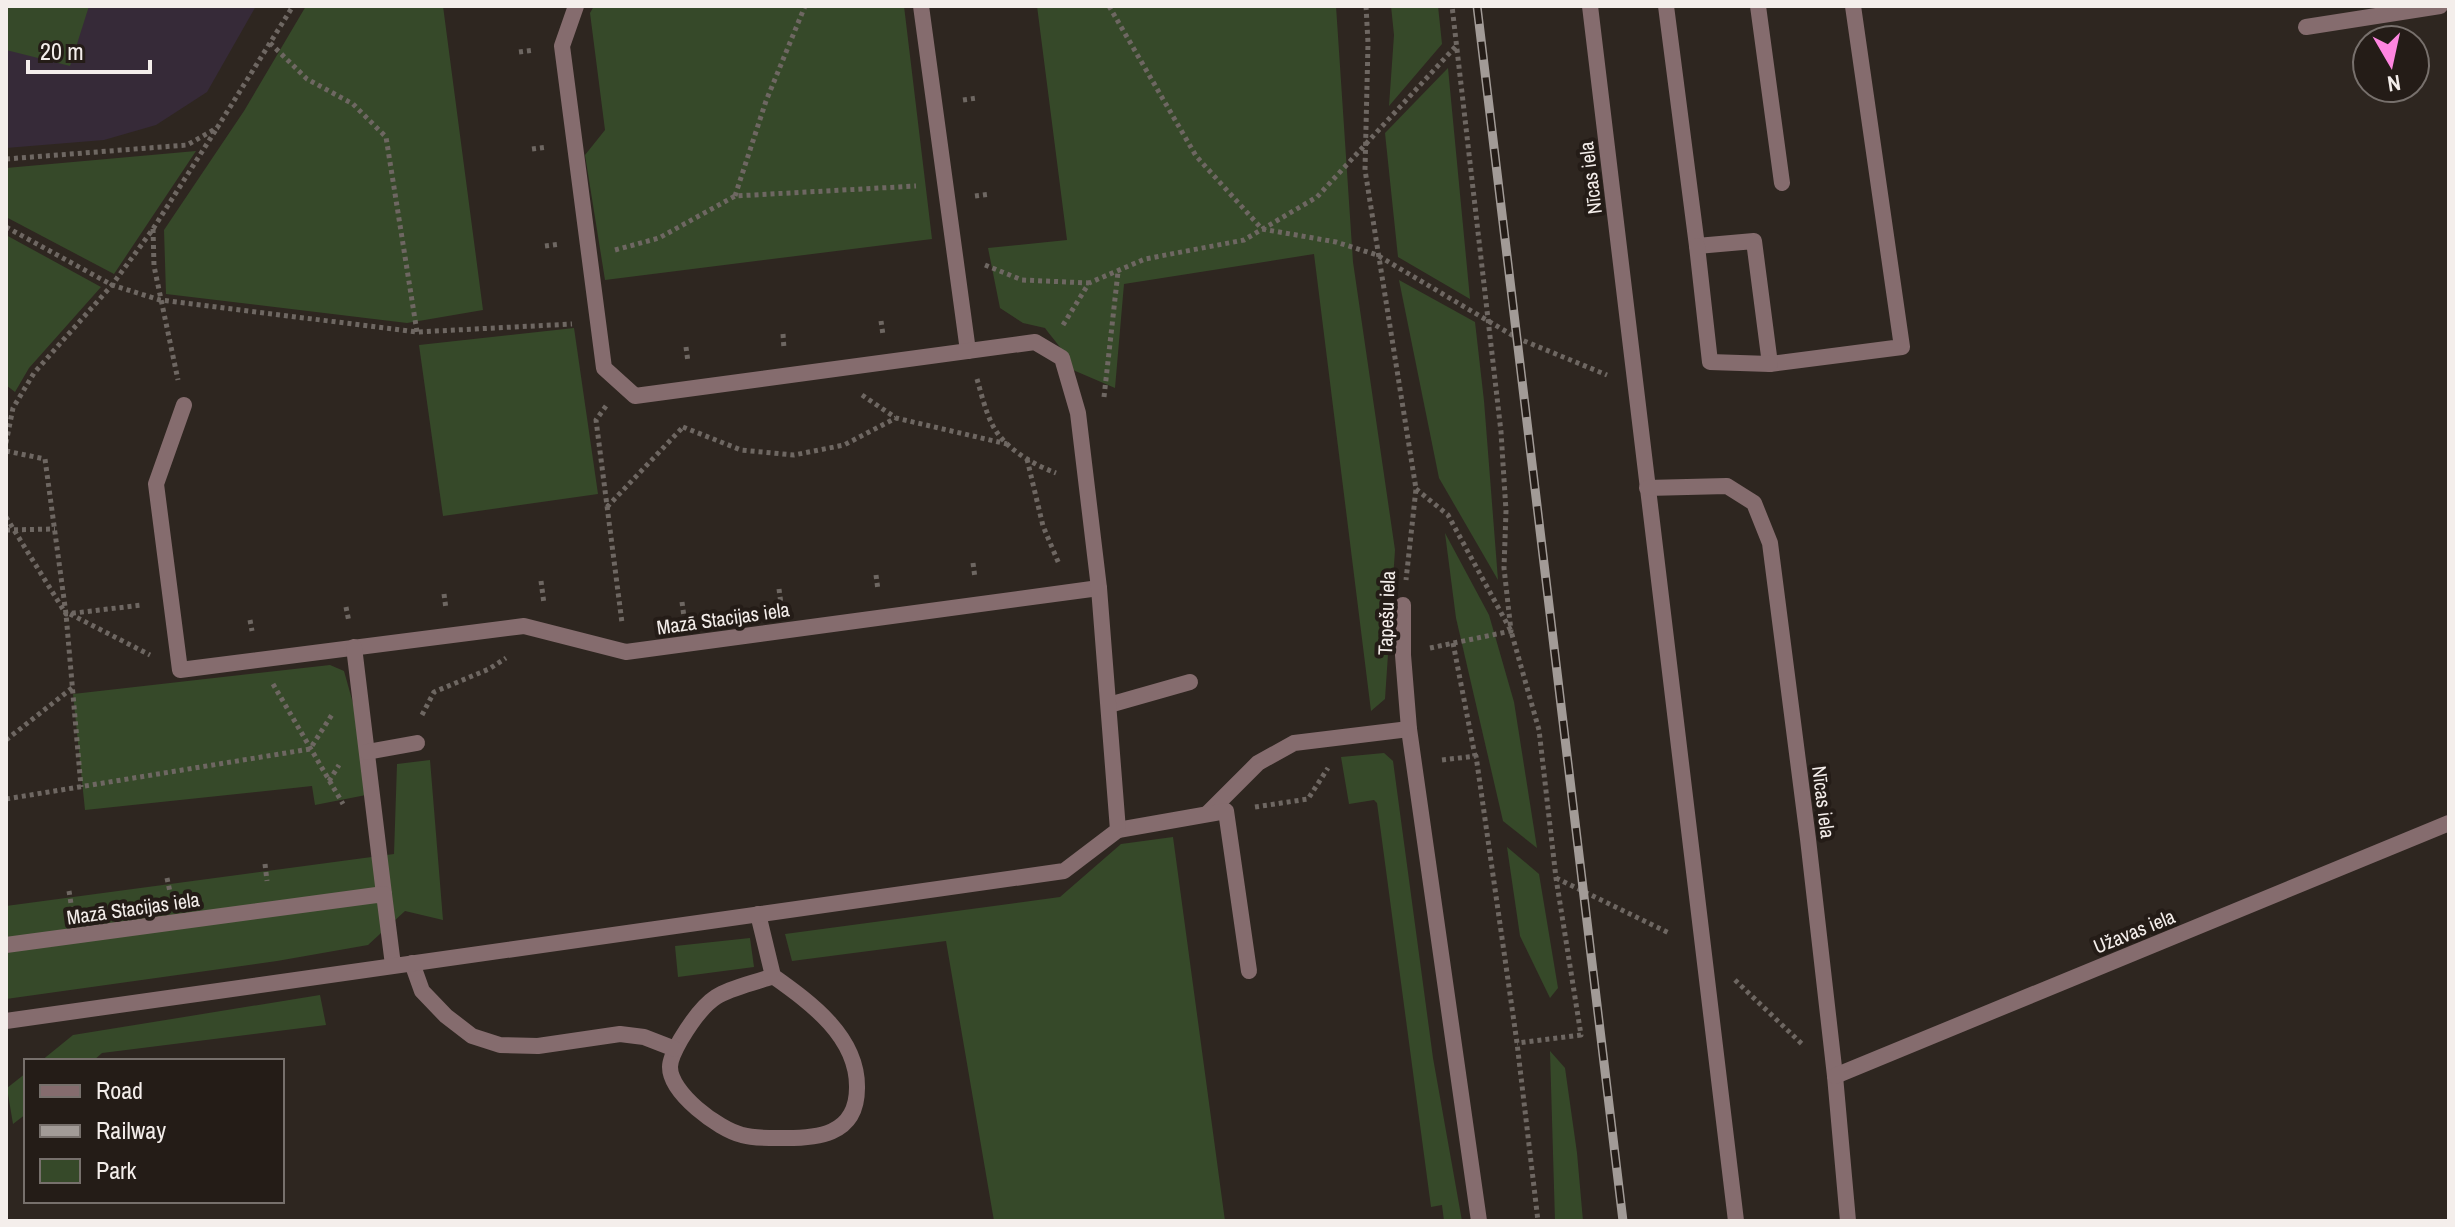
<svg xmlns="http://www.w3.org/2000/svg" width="2455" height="1227" viewBox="0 0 2455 1227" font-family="'Archivo Narrow',sans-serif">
<rect width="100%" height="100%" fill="#2e2620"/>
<path fill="#362a38" d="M6,6H256L207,92L156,125L104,140L6,148Z"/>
<g fill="#364929">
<path d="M6,6H89L70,66L6,50Z"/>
<path d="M306,6H443L483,310L407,323L166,294L164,230L244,111Z"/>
<path d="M594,6H904L932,239L605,280L585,155L605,130L590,13Z"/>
<path d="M1037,6H1336L1353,262L1395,550L1385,699L1371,711L1314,254L1124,284L1115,388L1073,370C1067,353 1056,343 1045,328L1023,323L1000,308L988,248L1067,240Z"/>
<path d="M1391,6H1438L1442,44L1389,106L1394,35Z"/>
<path d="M1448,68L1470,299L1398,257L1385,133Z"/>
<path d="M196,151L114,274L6,217V168Z"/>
<path d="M6,235L101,287L29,368L15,392L6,385Z"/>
<path d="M1399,280L1475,322L1484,401L1498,580L1439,478Z"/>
<path d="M574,328L598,494L443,516L419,345Z"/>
<path d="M1445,533L1489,615L1514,702L1537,848L1503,821L1456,618Z"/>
<path d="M330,665L344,671L356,714L366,795L315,805L312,786L85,810L73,694Z"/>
<path d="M1384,753L1393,761L1433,1058L1462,1221H1444L1442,1205L1431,1207L1377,803L1374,800L1349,804L1341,757Z"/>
<path d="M430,760L443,920L405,911L368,945L277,961L6,999V906L394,854L397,764Z"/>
<path d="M1173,837L1225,1221H994L946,941L792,961L785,934L1060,897L1121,844Z"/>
<path d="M1507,847L1539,874L1558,988L1550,998L1520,936Z"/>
<path d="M750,938L754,967L678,977L675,946Z"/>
<path d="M320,995L326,1025L102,1053L93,1061H41L73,1035Z"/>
<path d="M1550,1051L1565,1068L1577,1153L1583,1221H1555Z"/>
<path d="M26,1073V1114L13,1124L7,1088Z"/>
</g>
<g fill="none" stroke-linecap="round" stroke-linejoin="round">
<g stroke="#6e6762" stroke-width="5" stroke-dasharray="4 4" stroke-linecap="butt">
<path d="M1109,6L1196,156L1262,229L1336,242L1377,255L1517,338L1607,375"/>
<path d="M1366,6L1368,43L1365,170L1416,489L1406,580"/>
<path d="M270,43L307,79L353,104L386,137L417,332"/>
<path d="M519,52L534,50"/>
<path d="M963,100L977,98"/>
<path d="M532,149L547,147"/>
<path d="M6,159L187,145L217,128L293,6"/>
<path d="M735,196L766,101L805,6"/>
<path d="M975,196L990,194"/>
<path d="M6,227L112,285L160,300L417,332L572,324"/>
<path d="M153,229L154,266L178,380"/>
<path d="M545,246L560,244"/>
<path d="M615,250L659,238L735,196L916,186"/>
<path d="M985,265L1022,280L1089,283"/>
<path d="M881,321L883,335"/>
<path d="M1063,325L1089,283L1145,259L1244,240L1317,197L1457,45"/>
<path d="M783,334L784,349"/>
<path d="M686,347L688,362"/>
<path d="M977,379C981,393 985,409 991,422C1002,447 1032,464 1056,473"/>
<path d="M862,395L896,418L1007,444"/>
<path d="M1104,397L1118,272"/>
<path d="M606,406L596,420L622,623"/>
<path d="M683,427L741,450L794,455L844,445L896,418"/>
<path d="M6,443L13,408L34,373L112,285L153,229L217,128"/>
<path d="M6,451L45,459L66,614L81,787"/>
<path d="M1027,459L1043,526L1059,564"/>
<path d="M1416,489L1448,515L1511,631L1539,730L1556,878L1581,1035L1517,1043"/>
<path d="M607,507L683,427"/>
<path d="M6,517L66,614L142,605"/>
<path d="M6,530L55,529"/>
<path d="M973,563L975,578"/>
<path d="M876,575L878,590"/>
<path d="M541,581L544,604"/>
<path d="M779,589L781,604"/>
<path d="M444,594L446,609"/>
<path d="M682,602L684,617"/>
<path d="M346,607L349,622"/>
<path d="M70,614L150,655"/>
<path d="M250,620L252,631"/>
<path d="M1453,643L1475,756"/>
<path d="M1430,648L1511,631L1504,568L1506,511L1501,432L1452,6"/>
<path d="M273,684L343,804"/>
<path d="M422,715L434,692L489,669L506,658"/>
<path d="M6,740L72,688"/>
<path d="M1442,760L1476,756L1517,1043L1538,1221"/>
<path d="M329,781L339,765"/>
<path d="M6,799L310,749L333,713"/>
<path d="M1255,807L1308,799L1328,768"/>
<path d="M265,864L267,881"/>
<path d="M167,878L170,892"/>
<path d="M1556,878L1671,934"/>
<path d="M69,891L72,910"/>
<path d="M1735,980L1803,1045"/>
</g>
<g stroke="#856c6e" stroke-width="16">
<path d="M1666,6L1697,246L1754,241L1770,364L1902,347L1853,6"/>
<path d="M1758,6L1782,183"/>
<path d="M2306,27L2440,6"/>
<path d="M1697,246L1710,362L1770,364"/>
<path d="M1109,705L1190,682"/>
<path d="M1207,814L1258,763L1294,743L1409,729"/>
<path d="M1118,830L1226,811L1249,971"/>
<path d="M758,914L773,976C811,1003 858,1037 857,1088C857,1136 816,1139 778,1138C767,1138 752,1138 742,1135C718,1129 670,1093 670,1067C670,1058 677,1046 681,1039C690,1024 702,1006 716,997C732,987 755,983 773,976"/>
<path d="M412,963L422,991L446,1016L472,1036L500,1045L538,1046L620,1034L644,1037L675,1049"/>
</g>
<g stroke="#856c6e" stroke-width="16">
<path d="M921,6L968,351"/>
<path d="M1590,6L1736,1221"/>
<path d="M184,405L156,484L180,670L524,626L626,652L1099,588"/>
<path d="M1647,488L1727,486L1754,503L1770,543L1808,839L1835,1076L1848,1221"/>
<path d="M1403,605V655L1409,729L1479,1221"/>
<path d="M354,647L384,894"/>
<path d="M367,752L417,743"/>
<path d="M6,945L384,894L393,965"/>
<path d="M6,1021L1064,871L1118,830L1099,588L1078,413L1062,358L1035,342L635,396L604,368L562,46L576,6"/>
<path d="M1835,1076L2449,823"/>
</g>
<defs>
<path id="rail" d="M1477,6L1623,1221"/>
</defs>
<use href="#rail" stroke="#a29b97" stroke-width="9"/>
<use href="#rail" stroke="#241c17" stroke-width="6" stroke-dasharray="18" stroke-linecap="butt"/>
</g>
<g text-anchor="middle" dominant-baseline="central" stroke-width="8" stroke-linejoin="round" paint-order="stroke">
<g font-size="20" fill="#f4eeeb" stroke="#241c17">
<text transform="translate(1590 178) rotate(-97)">Nīcas iela</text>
<text transform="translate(1386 613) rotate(-88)">Tapešu iela</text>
<text transform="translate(723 618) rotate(-8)">Mazā Stacijas iela</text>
<text transform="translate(1824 802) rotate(83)">Nīcas iela</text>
<text transform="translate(133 908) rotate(-8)">Mazā Stacijas iela</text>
<text transform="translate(2134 931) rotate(-22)">Užavas iela</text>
</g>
</g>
<rect width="2455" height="1227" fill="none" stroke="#f4eeeb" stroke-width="16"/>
<rect x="24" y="1059" width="260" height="144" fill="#241c17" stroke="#77706c" stroke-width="2"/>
<rect x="40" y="1085" width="40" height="12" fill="#856c6e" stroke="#77706c" stroke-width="2"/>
<text x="96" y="1099" font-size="24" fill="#f4eeeb">Road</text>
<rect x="40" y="1125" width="40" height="12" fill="#a29b97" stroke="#77706c" stroke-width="2"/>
<text x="96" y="1139" font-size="24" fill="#f4eeeb">Railway</text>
<rect x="40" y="1159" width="40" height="24" fill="#364929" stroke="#77706c" stroke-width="2"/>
<text x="96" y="1179" font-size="24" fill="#f4eeeb">Park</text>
<g transform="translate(2391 64) rotate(171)"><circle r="38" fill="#241c17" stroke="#77706c" stroke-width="2"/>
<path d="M0-6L14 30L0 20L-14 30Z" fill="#fe85e0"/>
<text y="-12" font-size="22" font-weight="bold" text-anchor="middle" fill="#f4eeeb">N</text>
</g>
<path d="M28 60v12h122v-12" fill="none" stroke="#f4eeeb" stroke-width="4"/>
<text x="40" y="60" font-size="24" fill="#f4eeeb" stroke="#241c17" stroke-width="6" paint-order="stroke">20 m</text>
</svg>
